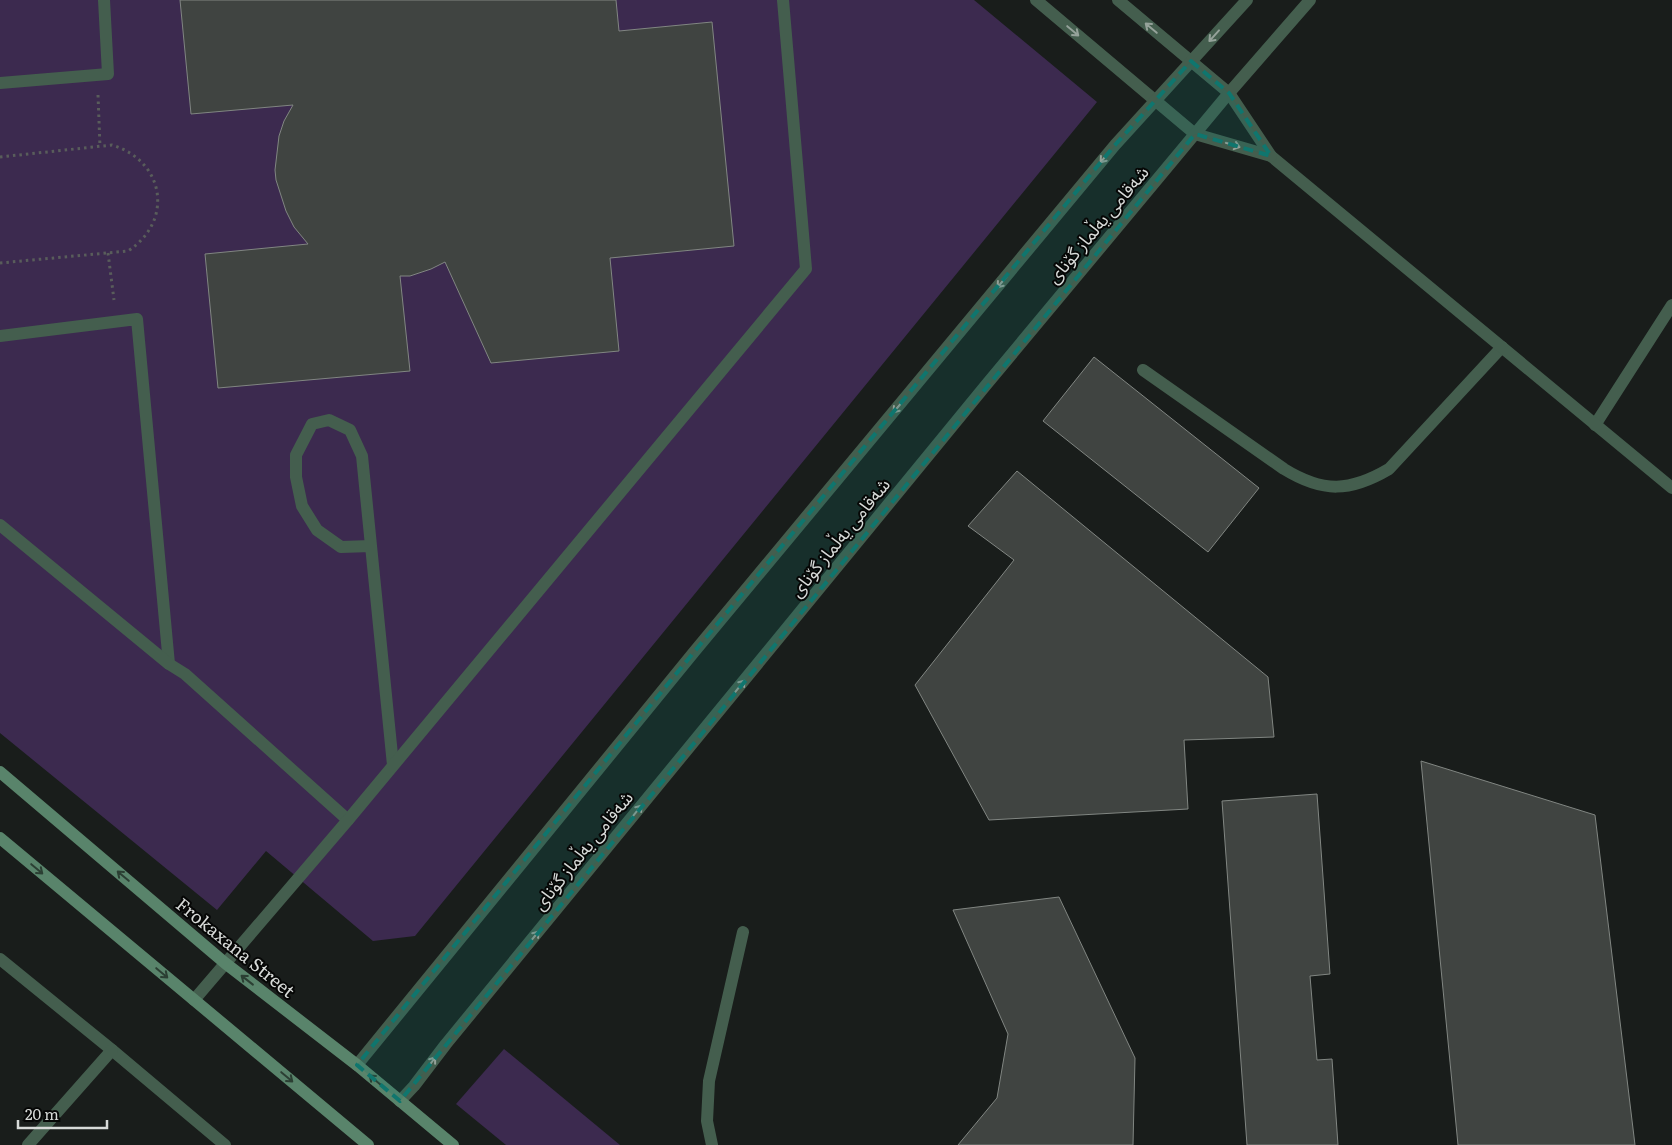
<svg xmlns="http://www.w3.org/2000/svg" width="1672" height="1145" viewBox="0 0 1672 1145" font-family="Literata,'Noto Sans Arabic',serif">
<rect width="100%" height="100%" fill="#191d1b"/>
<g fill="#3c2a4f">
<path d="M0,0H974L1097,102L415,936L373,941L266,851L217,910L0,733Z"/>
<path d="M504,1049L620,1145H506L456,1104Z"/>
</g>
<g fill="#404441" stroke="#818682">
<path d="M180,0H616L619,31L712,22L734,246L610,258L619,351L491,363L445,262L431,269L410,276H400L410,371L218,388L205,254L308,244L294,227L286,211L276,180L275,170L279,136L284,121L293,105L191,114Z"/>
<path d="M1094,357L1259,488L1208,552L1043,421Z"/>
<path d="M1017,471L1268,677L1274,737L1184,740L1188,809L989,820L915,685L1014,560L968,526Z"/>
<path d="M1421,761L1595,815L1635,1145H1458Z"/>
<path d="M1317,794L1330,974L1310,976L1317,1060L1332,1059L1338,1145H1247L1222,801Z"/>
<path d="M1059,897L1135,1058L1133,1145H958L997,1098L1008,1034L953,910Z"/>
</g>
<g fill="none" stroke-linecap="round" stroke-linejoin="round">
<g stroke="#595d5b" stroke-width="3" stroke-dasharray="2.5 4" stroke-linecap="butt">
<path d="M98,95L100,147"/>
<path d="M0,157L112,145C165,161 174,221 128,251L0,263"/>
<path d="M108,253L114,300"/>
</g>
<g stroke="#445e4e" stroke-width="12">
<path d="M0,83L108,74L104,0"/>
<path d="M0,336L137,319L169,664"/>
<path d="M1143,370L1284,469C1323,493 1350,492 1389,469L1502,347"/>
<path d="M1595,425L1672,305"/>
<path d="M0,525L169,664L185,674L348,820"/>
<path d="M371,546L341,547L317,530L302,506L296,477V455L312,424L329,420L350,430L362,456L393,765"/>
<path d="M194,1000L348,820L806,269L783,0"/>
<path d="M712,1145L707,1121L709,1081L743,932"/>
</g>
<g stroke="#445e4e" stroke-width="12">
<path d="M1229,93L1271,156L1672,488"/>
<path d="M1195,134L1271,156"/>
<path d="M0,959L112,1050L225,1145"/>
<path d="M28,1145L112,1050"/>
</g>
<g stroke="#445e4e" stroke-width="12">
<path d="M1036,0L1195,134"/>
<path d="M1118,0L1229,93"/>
<path d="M357,1065L694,652L1115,145L1247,0"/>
<path d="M400,1101L414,1086L446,1044L986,385L1229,93L1310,0"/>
</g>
<g stroke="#59846b" stroke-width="12">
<path d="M0,772L225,963L357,1065L453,1145"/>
<path d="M0,838L368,1145"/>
</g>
</g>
<defs><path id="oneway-shaft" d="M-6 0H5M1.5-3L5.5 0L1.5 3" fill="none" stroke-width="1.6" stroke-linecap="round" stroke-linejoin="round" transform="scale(1.25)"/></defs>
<g stroke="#95a29a">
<use href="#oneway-shaft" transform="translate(1151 28) rotate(-140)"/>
<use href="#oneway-shaft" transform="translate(1073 31) rotate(40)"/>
<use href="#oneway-shaft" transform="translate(1214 36) rotate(132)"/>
<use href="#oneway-shaft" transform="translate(1233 145) rotate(17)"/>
<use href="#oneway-shaft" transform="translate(1105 157) rotate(130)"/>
<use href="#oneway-shaft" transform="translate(1002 282) rotate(130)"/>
<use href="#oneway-shaft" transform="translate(898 407) rotate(130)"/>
<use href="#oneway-shaft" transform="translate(740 686) rotate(-51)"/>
<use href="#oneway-shaft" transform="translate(637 811) rotate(-51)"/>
<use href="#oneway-shaft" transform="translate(534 937) rotate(-51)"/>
<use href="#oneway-shaft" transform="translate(431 1063) rotate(-53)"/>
</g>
<g stroke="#2b3f33">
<use href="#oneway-shaft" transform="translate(37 869) rotate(40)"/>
<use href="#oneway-shaft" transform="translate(123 876) rotate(-140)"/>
<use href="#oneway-shaft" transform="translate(162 973) rotate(40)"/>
<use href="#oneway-shaft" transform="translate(247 980) rotate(-142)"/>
<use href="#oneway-shaft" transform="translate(287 1077) rotate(40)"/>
<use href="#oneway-shaft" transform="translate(375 1080) rotate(-140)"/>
</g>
<path fill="#0f766e" fill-opacity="0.2" stroke="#0f766e" stroke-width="4" stroke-dasharray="10 6" stroke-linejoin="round" d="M1191,61L1229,93L1271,156L1195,134L400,1101L357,1065L694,652L1115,145Z"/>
<g text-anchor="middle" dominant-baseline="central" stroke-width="4" stroke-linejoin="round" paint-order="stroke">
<g font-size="18" fill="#d7dad8" stroke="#060706">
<text transform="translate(1097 224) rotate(-50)">شەقامی یەڵماز گۆنای</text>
<text transform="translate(839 537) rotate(-51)">شەقامی یەڵماز گۆنای</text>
<text transform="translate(582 850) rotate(-51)">شەقامی یەڵماز گۆنای</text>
<text transform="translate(236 947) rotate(39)">Frokaxana Street</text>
</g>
</g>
<path d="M18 1120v8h89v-8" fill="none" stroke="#d7dad8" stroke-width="2.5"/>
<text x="25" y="1120" font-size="15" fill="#d7dad8" stroke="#060706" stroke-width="4" paint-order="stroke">20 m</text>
</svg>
